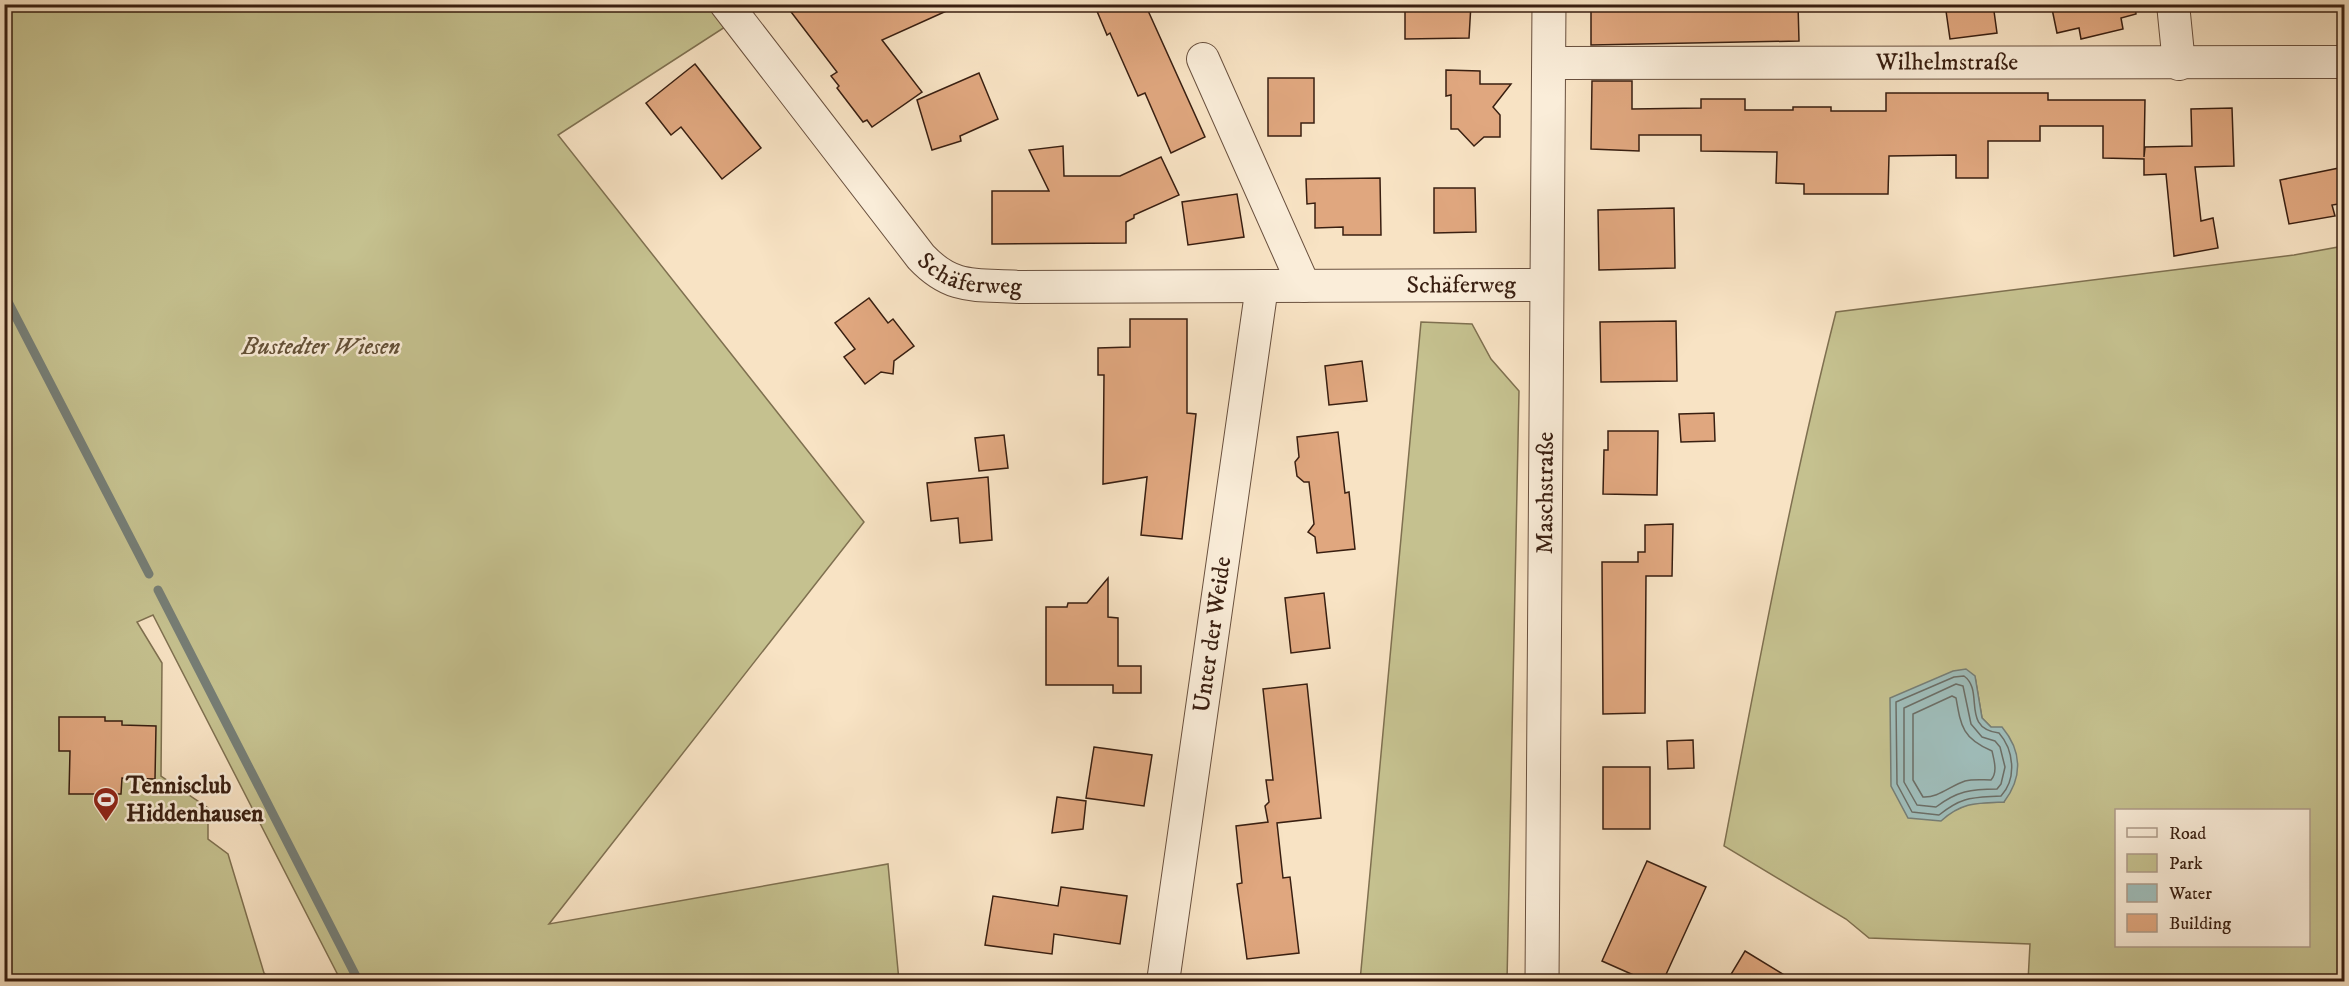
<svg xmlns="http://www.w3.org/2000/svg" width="2349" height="986" viewBox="0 0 2349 986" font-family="'IM FELL DW Pica',serif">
<rect width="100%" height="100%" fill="#f8e3c4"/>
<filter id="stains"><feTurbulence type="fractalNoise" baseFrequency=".00333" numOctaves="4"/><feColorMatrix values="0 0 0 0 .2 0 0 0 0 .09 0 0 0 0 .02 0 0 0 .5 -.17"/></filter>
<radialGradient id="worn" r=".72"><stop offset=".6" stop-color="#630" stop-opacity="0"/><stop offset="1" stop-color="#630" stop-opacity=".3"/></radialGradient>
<g fill="#c5c18f" stroke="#7f7050" stroke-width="1.5" fill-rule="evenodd">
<path d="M5,5H708L725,27L558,135L864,522L549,924L888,864L899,981H341L153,615L137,622L162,663L161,776L208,808V839L228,854L264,973L274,981L5,982Z"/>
<path d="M2344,246V981H2028L2030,944L1869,938L1846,919L1724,846C1758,667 1791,489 1836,312L2294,255ZM1975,677L1982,718L1991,727L2004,802L1972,803L1952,811ZM2116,810H2308V946H2116Z"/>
<path d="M1421,322L1472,324L1491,359L1519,391L1507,981H1360Z"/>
</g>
<path fill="#9fbdba" stroke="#767e76" stroke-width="1.5" d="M1966,669L1975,676L1982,718L1991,727H2002C2022,751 2023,777 2004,802C1977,803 1962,802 1941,821L1908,818L1891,786L1890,698L1953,671Z"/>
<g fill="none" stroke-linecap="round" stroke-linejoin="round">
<g stroke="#6c6e66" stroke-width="1.5">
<path d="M1964,676C1985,691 1960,728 1999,733C2014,750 2017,779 2001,796C1972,798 1963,796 1939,815L1912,812L1897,784L1896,702L1954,677Z"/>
<path d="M1956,684L1963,686L1971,724L1982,737L1995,741L2000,747L2005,767L2001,784L1997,789C1971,789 1957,791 1936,807L1917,805L1904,782V708Z"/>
<path d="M1952,696L1956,698C1961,727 1963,739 1992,751C1994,760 1998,772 1991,780C1982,780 1973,779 1965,781C1950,786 1938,798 1923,797L1913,780V714Z"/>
</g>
<g stroke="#767e76" stroke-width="9">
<path d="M4,294L149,574"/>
<path d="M158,590L359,982"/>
</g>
</g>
<g fill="#e0a77f" stroke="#391f11" stroke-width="1.5">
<path d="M785,4H962L882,40L922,92L872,127L867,120L863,122L837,88L839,86L831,76L837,72Z"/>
<path d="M1094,4H1145L1205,137L1171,153L1145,93L1138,96L1110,33L1107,35Z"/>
<path d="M1405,4H1471L1469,38L1405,39Z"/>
<path d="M1591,4H1798L1799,41L1591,45Z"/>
<path d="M1945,4H1993L1997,33L1950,39Z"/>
<path d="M2051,4H2135L2136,14L2121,18L2123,29L2081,39L2079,28L2057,33Z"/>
<path d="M695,64L761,148L722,179L681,127L671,135L646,103Z"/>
<path d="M1446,70L1480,71V84H1511L1493,107L1500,115V137H1484L1474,146L1458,129H1451V95L1446,96Z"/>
<path d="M979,73L998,119L960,136L961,141L932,150L917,100Z"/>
<path d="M1268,78H1314V123H1301V136H1268Z"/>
<path d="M1592,81H1632V109L1701,108V99H1745V110H1793V107H1831V111H1886V93H2048V100H2145L2144,157L2145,147L2192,146L2191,109L2232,108L2234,166L2195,167L2201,221L2213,218L2218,248L2174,256L2166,174L2144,175V159L2103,158V126H2040V141H1988V178H1956V155L1889,156L1888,194H1804V184L1776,183L1777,152L1701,151V135H1639V151L1591,149Z"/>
<path d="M1063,146L1064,176H1120L1161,157L1179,195L1134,215V218L1126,222V243L992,244V191H1049L1029,150Z"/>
<path d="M2344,167V203L2332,205L2335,216L2289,224L2280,180Z"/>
<path d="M1380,178L1381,235H1343V227L1315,228V203L1307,204L1306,179Z"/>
<path d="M1434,188H1475L1476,232L1434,233Z"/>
<path d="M1237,194L1244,237L1188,245L1182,202Z"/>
<path d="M1674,208L1675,268L1599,270L1598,210Z"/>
<path d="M869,298L888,323L893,319L914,346L894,361L893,374L881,372L865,384L844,357L855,349L835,323Z"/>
<path d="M1130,319H1187V413L1196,414L1182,539L1141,535L1147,477L1103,484L1104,375H1098V348L1130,347Z"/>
<path d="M1676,321L1677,381L1601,382L1600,322Z"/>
<path d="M1362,361L1367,401L1329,405L1325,366Z"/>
<path d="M1714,413L1715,441L1681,442L1679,414Z"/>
<path d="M1608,431H1658L1657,495L1603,494L1604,450H1608Z"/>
<path d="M1338,432L1345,493L1349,492L1355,549L1317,553L1315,537L1308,532L1314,524L1309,482H1304L1297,476L1295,462L1299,457L1297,437Z"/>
<path d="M1004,435L1008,468L979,471L975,438Z"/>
<path d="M988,477L992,540L960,543L958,518L931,521L927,483Z"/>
<path d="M1673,524L1672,576H1646L1645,713L1603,714L1602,562H1638V552H1645V525Z"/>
<path d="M1108,578V617L1118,618V666H1141V693H1113V685H1046V607H1067L1068,603H1087Z"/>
<path d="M1324,593L1330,648L1291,653L1285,598Z"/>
<path d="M1307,684L1321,818L1277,823L1283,878L1290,877L1299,953L1247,959L1237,884L1242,883L1236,826L1268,822L1265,806L1269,802L1266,780H1273L1263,689Z"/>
<path d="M59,717H105V721H122V725L156,726L155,779L122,778L121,794H69L70,751H59Z"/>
<path d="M1693,740L1694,768L1668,769L1667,741Z"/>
<path d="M1094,747L1152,755L1144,806L1086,798Z"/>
<rect x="1603" y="767" width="47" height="62"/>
<path d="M1057,797L1086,801L1083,829L1052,833Z"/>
<path d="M1647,861L1706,887L1663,981H1647L1602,961Z"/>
<path d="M1061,887L1127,896L1120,944L1054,934L1052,954L985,945L993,896L1058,906Z"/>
<path d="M1745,951L1794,981H1727Z"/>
</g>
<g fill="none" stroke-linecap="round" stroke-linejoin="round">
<defs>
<g id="minor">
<path id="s1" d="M726,4L921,257C953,291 977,284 1020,287L1547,285"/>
<path d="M2173,4L2179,64"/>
<path d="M1203,59L1304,286"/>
<path id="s2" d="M1549,63L2344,62"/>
<path id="s3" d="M1163,982L1262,286"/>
</g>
<g id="tertiary">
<path id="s4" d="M1542,982L1549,4"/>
</g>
</defs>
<use href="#minor" stroke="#69503e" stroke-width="34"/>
<use href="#tertiary" stroke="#69503e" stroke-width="35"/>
<use href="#minor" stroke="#faedd9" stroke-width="32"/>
<use href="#tertiary" stroke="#faedd9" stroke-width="33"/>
</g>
<defs>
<symbol id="stadium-pin" viewBox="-11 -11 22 30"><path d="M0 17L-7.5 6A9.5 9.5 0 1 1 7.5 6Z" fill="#8f2418" stroke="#faedd9"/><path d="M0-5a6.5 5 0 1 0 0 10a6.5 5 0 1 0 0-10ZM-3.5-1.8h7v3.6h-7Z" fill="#fff"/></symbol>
</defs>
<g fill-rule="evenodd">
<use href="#stadium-pin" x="91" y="785" width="30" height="40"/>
</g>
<g text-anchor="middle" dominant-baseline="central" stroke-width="5" stroke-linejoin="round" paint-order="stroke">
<g font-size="24" fill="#391f11" stroke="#faedd9">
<text stroke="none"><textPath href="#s2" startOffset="398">Wilhelmstraße</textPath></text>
<text stroke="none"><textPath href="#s1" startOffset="374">Schäferweg</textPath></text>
<text stroke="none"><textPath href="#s1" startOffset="868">Schäferweg</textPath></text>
<text stroke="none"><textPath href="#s4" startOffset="489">Maschstraße</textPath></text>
<text stroke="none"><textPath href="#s3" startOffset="351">Unter der Weide</textPath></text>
</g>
<g font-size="24" font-style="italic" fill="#635037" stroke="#faedd9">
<text x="321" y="347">Bustedter Wiesen</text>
</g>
<g font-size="24" font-weight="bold" fill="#391f11" stroke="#faedd9" text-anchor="start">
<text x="126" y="786">Tennisclub<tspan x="126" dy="28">Hiddenhausen</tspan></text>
</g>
</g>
<rect width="2349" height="986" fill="none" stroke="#f8e3c4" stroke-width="24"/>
<rect x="6" y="6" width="2337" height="974" fill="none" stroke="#391f11" stroke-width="3"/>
<rect x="12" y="12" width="2325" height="962" fill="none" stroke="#391f11" stroke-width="1.5"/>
<rect x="2115" y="809" width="195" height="138" fill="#faedd9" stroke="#ad9b89" stroke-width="1.5"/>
<rect x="2127" y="828" width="30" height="9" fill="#faedd9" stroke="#ad9b89" stroke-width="1.5"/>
<text x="2169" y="839" font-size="18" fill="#391f11">Road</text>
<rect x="2127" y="854" width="30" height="18" fill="#c5c18f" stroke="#ad9b89" stroke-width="1.5"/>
<text x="2169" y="869" font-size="18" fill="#391f11">Park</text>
<rect x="2127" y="884" width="30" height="18" fill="#9fbdba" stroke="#ad9b89" stroke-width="1.5"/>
<text x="2169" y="899" font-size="18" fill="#391f11">Water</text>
<rect x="2127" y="914" width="30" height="18" fill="#e0a77f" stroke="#ad9b89" stroke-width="1.5"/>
<text x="2169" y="929" font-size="18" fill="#391f11">Building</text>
<rect width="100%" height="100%" filter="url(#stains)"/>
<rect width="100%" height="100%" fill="url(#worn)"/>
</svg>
